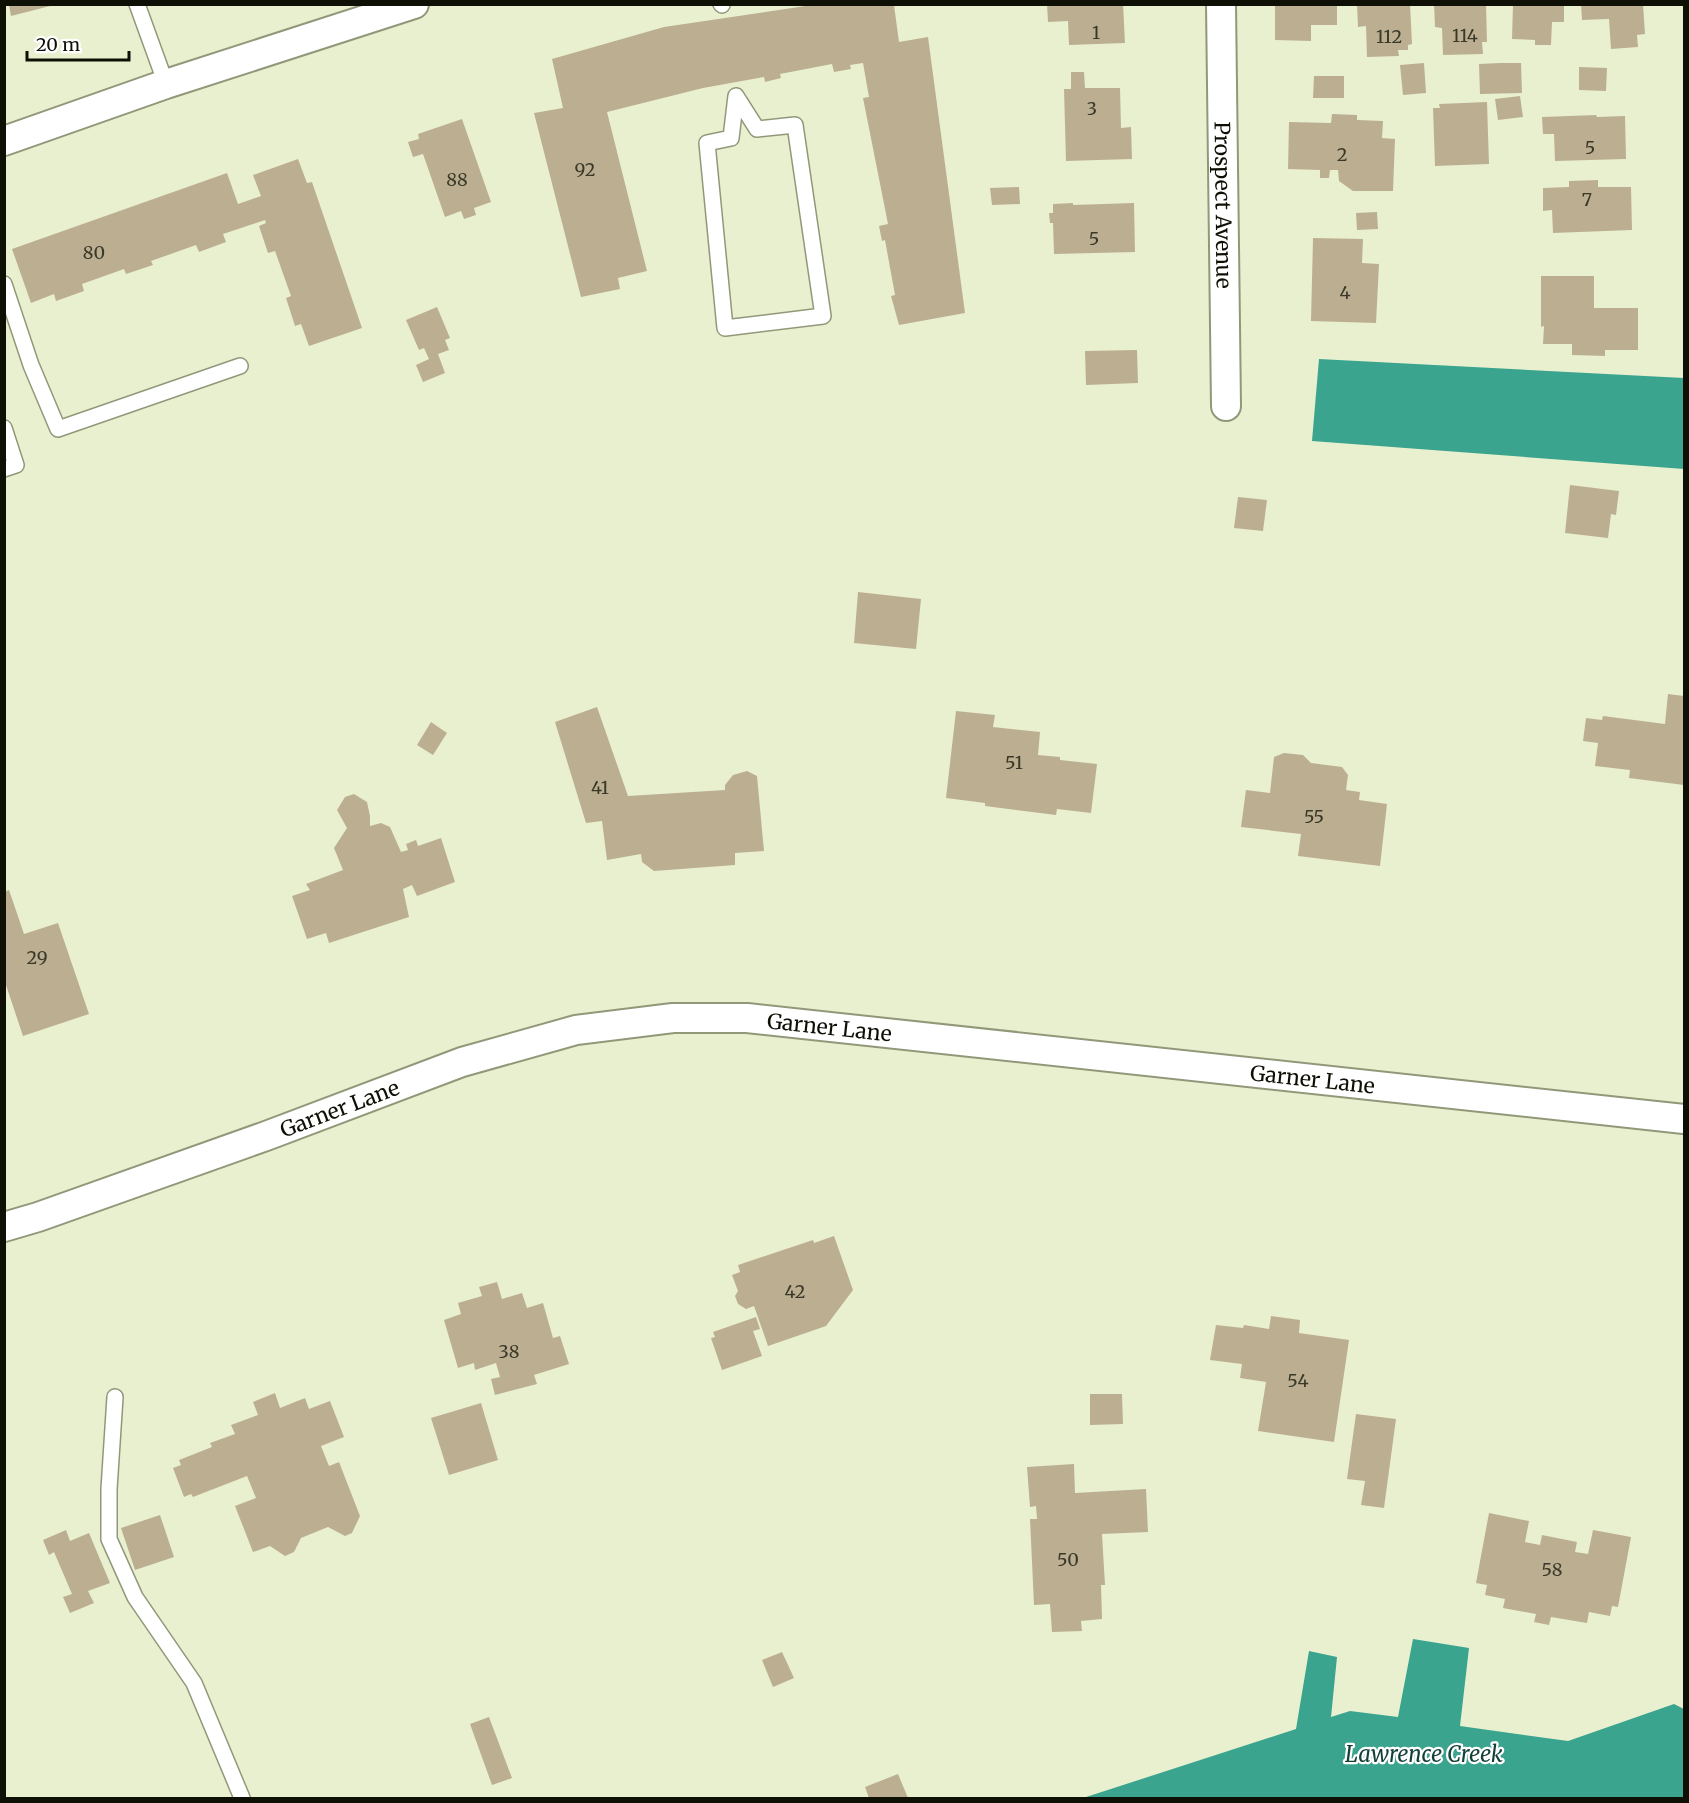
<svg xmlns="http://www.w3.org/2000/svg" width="1689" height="1803" viewBox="0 0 1689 1803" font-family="Merriweather,serif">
<rect width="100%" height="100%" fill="#e9f0cf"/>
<g fill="#3aa48f">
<path d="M1319,359L1684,378V469L1312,441Z"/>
<path d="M1413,1639L1469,1648L1460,1726L1568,1741L1674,1704L1684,1709V1798H1083L1296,1729L1309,1651L1337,1657L1331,1717L1350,1711L1398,1717Z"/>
</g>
<g fill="#bcaf91">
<path d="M1047,4H1123L1125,43L1069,45L1068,21L1048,22Z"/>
<path d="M1275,4H1337V25H1311V41L1275,40Z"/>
<path d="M1357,4H1410L1412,44L1408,45V50H1398L1399,56L1367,57L1366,26L1358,27Z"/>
<path d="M1434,4H1486L1487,42H1482L1483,54L1443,55L1442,28L1435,27Z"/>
<path d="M1513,4H1564V22H1552L1551,45H1535V40L1512,39Z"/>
<path d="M1581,4H1643L1645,34L1637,35L1638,47L1611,49L1609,19L1582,20Z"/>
<path d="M9,5H54L11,16Z"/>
<path d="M812,5H894L899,42L928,37L965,313L899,325L891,296L895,295L885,240L882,241L879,226L888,224L863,98L869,97L863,63L850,65L851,69L834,72L832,64L780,74L781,78L765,82L764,77L703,88L607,112L647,271L618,278L620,289L581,297L534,113L563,108L552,59L664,27Z"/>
<path d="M1424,63L1426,93L1403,95L1400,65Z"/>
<path d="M1500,63H1521L1522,93L1480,94L1479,64Z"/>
<path d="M1579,67L1607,68L1606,91L1579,90Z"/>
<path d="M1071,72H1084L1085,88H1120L1121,128L1131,127L1132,159L1066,161L1064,89H1071Z"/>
<path d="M1314,76H1344V98H1313Z"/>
<path d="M1520,96L1523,117L1498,120L1495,99Z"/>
<path d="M1487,102L1489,164L1435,166L1433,108H1440L1439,104Z"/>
<path d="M1332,114L1357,115V120L1383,121L1382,138L1395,139L1393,191H1353L1339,181L1338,170H1330L1329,178H1320V170L1288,169L1289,122L1331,123Z"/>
<path d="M1596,115L1597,117L1625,116L1626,159L1555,161L1554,134H1543L1542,117Z"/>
<path d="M462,119L491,202L474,208L476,215L464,219L461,211L445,217L423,154L413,157L408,142L419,139L418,134Z"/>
<path d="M298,159L307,183L312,182L362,328L309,346L301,324L295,326L286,298L291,296L275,251L268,253L259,226L266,223L265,220L223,234L226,242L199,252L196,245L151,261L153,265L126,274L124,269L82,284L84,291L56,301L54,294L31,303L12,249L227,173L238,204L261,196L253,175Z"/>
<path d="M1598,180V187H1631L1632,230L1553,233L1552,210L1543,211V188L1569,187V181Z"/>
<path d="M1019,187L1020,204L992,205L990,188Z"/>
<path d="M1073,203V205L1134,203L1135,252L1054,254L1053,223H1050L1049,213H1053V204Z"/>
<path d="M1377,212L1378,229L1357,230L1356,213Z"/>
<path d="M1313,238L1363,239L1362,263L1379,264L1376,323L1311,321Z"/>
<path d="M1541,276H1594V308H1638V350H1605V356L1572,355V344H1543L1544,326L1541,327Z"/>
<path d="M437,307L450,338L445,340L449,350L438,354L445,373L423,382L416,365L429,359L424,348L419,350L406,320Z"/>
<path d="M1137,350L1138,383L1086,385L1085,351Z"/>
<path d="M1570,485L1619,491L1616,515L1611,514L1608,538L1565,533Z"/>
<path d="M1238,497L1267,500L1263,531L1234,528Z"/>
<path d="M858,592L921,599L916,649L854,643Z"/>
<path d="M1668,694L1684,696V785L1629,778L1630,770L1595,766L1598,743L1583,741L1586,718L1602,720L1603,716L1665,724Z"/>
<path d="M597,707L628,796L725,790V785L733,775L747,771L757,776L764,851L735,853V865L654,871L642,862L641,854L607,860L602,821L586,823L555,722Z"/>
<path d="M956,711L995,715L993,727L1040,732L1038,755L1060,757V760L1097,764L1091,813L1057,809L1056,815L985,806V803L946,798Z"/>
<path d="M431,722L447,733L433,755L417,745Z"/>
<path d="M1284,753L1303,755L1311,763L1342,767L1348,775L1346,790L1360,792L1359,800L1387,804L1380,866L1298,856L1301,834L1241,827L1246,790L1270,793L1274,757Z"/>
<path d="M354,794L367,802L370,816V826L381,823L390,827L401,852L408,850L406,844L416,840L418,846L441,838L455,882L417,896L412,885L403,889L409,917L329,943L326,933L307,939L292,896L310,890L306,884L343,870L334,848L347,828L337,810L345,797Z"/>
<path d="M9,890L24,934L58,923L89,1014L23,1036L4,979V892Z"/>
<path d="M834,1236L853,1290L826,1326L768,1346L754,1306L746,1309L738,1304L735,1296L738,1291L732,1275L740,1272L738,1265L813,1240L814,1243Z"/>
<path d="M497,1282L502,1299L522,1293L527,1308L543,1303L553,1338L560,1336L569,1364L534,1375L537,1384L495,1395L491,1379L500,1377L496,1363L475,1370L474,1363L458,1368L444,1320L461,1314L458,1303L482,1296L479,1287Z"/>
<path d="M1271,1316L1300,1320L1299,1333L1349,1340L1334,1442L1258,1431L1266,1382L1240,1378L1242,1364L1210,1360L1216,1325L1243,1328L1244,1325L1269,1329Z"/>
<path d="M756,1317L760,1329L753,1331L762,1356L722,1370L711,1338L715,1337L713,1332Z"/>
<path d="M275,1393L280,1408L305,1398L309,1409L330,1401L344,1437L321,1446L329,1466L339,1462L360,1516L352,1533L345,1536L328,1527L301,1538L294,1552L285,1556L270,1546L253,1552L235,1506L256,1498L247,1476L193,1497L191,1494L184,1497L173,1468L181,1465L179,1460L212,1447L210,1443L235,1434L231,1425L258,1415L253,1402Z"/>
<path d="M1090,1394H1122L1123,1424L1090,1425Z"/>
<path d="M481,1403L498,1460L449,1475L431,1418Z"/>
<path d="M1356,1414L1396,1419L1384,1508L1361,1505L1365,1481L1347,1479Z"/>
<path d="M1074,1464L1075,1493L1146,1489L1148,1532L1102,1534L1105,1585H1101L1102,1619L1081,1621L1082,1631L1052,1632L1050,1604L1034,1605L1030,1519H1037L1036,1506L1030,1507L1027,1467Z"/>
<path d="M1489,1513L1529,1521L1525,1542L1540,1545L1542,1535L1577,1542L1575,1552L1588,1554L1593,1530L1631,1537L1618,1607L1612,1606L1610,1616L1589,1612L1587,1623L1551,1617L1549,1625L1534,1622L1536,1614L1503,1608L1505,1599L1485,1595L1487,1585L1476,1583Z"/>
<path d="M160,1515L174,1557L135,1570L121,1528Z"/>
<path d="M66,1530L70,1541L89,1533L110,1583L88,1591L94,1603L70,1613L63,1597L72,1594L54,1552L49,1555L43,1540Z"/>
<path d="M782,1652L794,1678L773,1687L762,1660Z"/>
<path d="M489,1717L512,1778L492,1785L470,1724Z"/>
<path d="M898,1774L908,1798H869L865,1787Z"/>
</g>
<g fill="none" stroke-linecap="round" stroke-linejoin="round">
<defs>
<g id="service">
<path d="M137,4L166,84"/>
<path d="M721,4L722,5"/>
<path d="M736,96L757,129L795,125L823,316L725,328L707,143L731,138Z"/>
<path d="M4,284L31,365L58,429L240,366"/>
<path d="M4,428L16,465L4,469"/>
<path d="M115,1397L109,1489V1539L135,1597L194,1683L242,1798"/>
</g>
<g id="minor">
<path id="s1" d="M1221,4L1226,406"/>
<path d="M4,141L166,84L414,4"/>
<path id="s2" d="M4,1227L38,1217L266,1136L462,1062L576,1030L673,1018H747L1684,1119"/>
</g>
</defs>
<use href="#service" stroke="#919879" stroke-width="18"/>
<use href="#minor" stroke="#919879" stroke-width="32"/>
<use href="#service" stroke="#fff" stroke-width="15"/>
<use href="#minor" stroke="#fff" stroke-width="28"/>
</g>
<g text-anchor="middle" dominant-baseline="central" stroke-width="4.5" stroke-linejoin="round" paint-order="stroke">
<g font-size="18" fill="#3a3829">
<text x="1096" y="32">1</text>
<text x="1465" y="35">114</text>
<text x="1389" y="36">112</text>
<text x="1092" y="108">3</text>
<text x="1590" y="147">5</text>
<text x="1342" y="154">2</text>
<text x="585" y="169">92</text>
<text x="457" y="179">88</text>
<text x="1587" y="199">7</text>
<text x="1094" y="238">5</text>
<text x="94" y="252">80</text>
<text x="1345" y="292">4</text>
<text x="1014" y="762">51</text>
<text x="600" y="787">41</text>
<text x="1314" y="816">55</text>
<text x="37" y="957">29</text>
<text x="795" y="1291">42</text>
<text x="509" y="1351">38</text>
<text x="1298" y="1380">54</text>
<text x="1068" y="1559">50</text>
<text x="1552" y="1569">58</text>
</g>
<g font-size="21" fill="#0e1006" stroke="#fff">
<text stroke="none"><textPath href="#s1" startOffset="201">Prospect Avenue</textPath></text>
<text stroke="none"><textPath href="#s2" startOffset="860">Garner Lane</textPath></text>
<text stroke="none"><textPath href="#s2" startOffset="1346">Garner Lane</textPath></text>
<text stroke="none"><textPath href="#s2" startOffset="356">Garner Lane</textPath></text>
</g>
<g font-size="22" font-style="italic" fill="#134138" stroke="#fff">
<text x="1424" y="1754">Lawrence Creek</text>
</g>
</g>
<rect width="1689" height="1803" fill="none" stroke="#0e1006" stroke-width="12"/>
<path d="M27 51v9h102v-9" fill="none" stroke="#0e1006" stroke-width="3"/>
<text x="36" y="51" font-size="18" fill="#0e1006" stroke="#ffffff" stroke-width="4.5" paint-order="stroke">20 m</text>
</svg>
